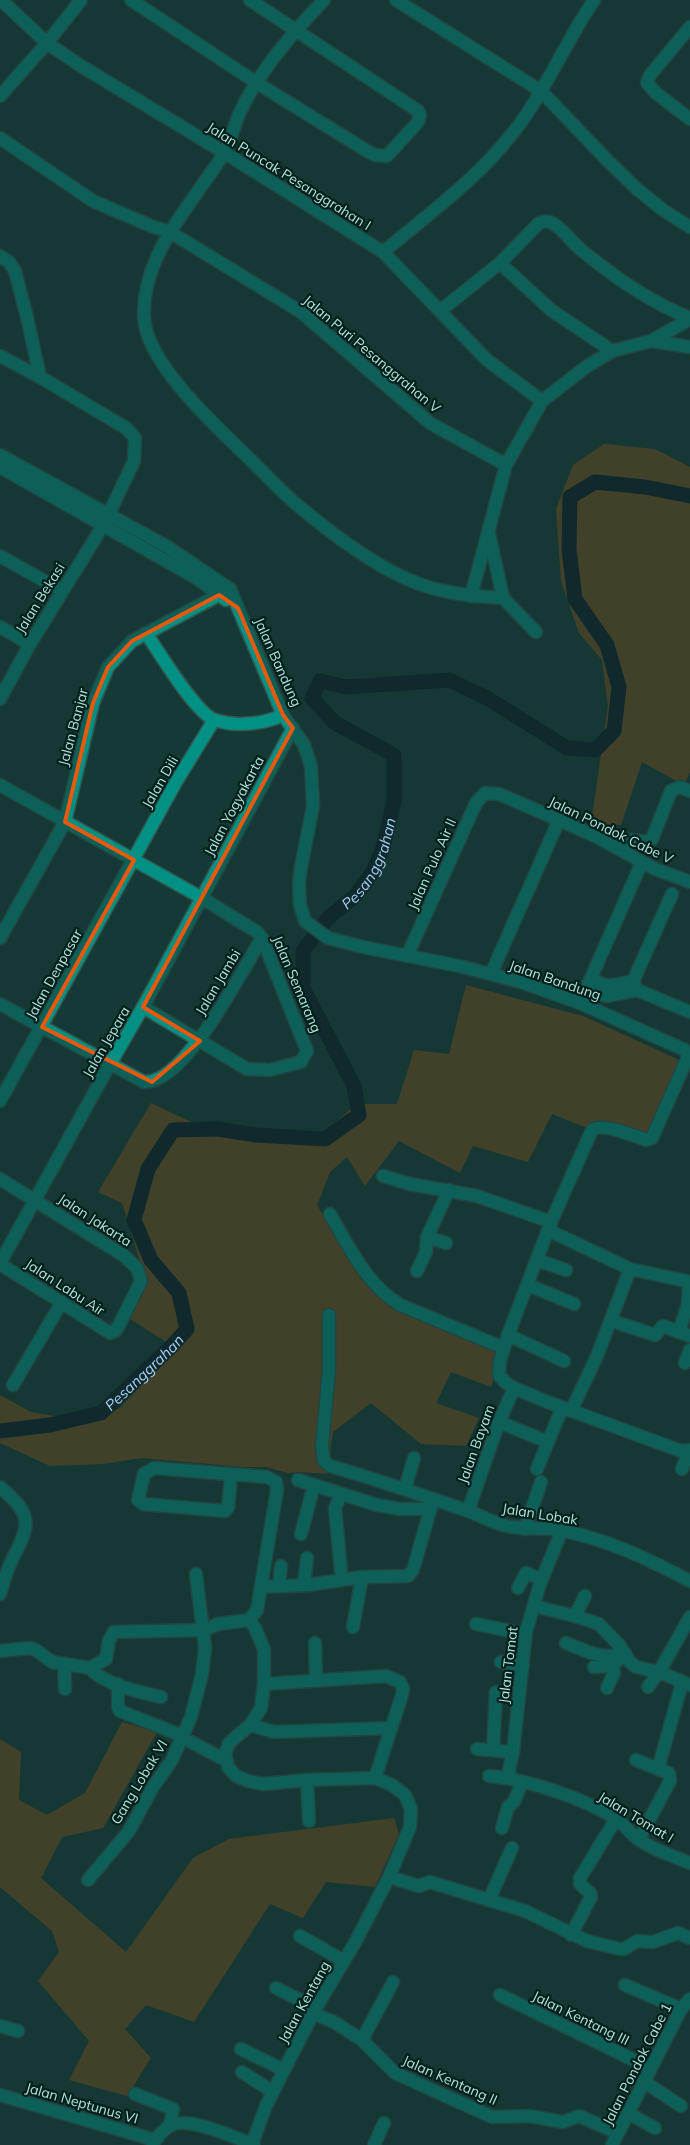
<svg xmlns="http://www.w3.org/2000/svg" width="690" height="2145" viewBox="0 0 690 2145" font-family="Mulish,sans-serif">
<rect width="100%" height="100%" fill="#153934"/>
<g fill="#774c1e">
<path d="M604,444L655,449L690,467V772L684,785L642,762L621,825L591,824L608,706L602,660L579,633L561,581L556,509L573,465Z"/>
<path d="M466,985L583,1016L679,1060L646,1142L582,1126L552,1114L528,1162L473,1146L460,1173L399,1141L365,1186L347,1157L330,1172L317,1205L362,1280L406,1312L501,1352L491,1387L451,1372L436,1403L479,1418L466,1446L421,1444L371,1403L333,1432L327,1474L299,1472L288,1473L266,1467H244L142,1458L103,1464L50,1466L0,1443V1395L31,1412L88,1422L120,1408L176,1348L130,1319L147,1284L122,1203L98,1192L151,1103L191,1122L258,1134L322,1135L356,1104H397L414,1050L449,1054Z"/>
<path d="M122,1722L157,1732L103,1828L62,1837L41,1878L126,1952L193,1858L229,1839L394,1818L399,1834L375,1887L326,1882L303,1918L270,1904L194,2022L146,2005L125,2029L151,2058L127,2096L69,2080L89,2041L38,1981L59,1952L52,1931L0,1887V1739L21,1752L19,1800L47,1815L85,1793Z"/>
</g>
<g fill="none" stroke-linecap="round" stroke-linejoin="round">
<path stroke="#0a1722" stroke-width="15" id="s1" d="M0,1431L50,1425L101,1413L172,1346L187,1329L179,1293L151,1260L134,1220L148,1169L173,1130L217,1129L256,1135L325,1139L359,1115L354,1086L303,988V951L327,919L355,896L372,873L382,851L394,802V755L335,723L312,698L320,681L346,687L449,680L487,698L567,748L595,750L614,731L619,687L607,645L575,599L569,549L570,497L595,482L645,487L690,496"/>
<defs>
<g id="minor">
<path d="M1,0L47,43L81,66L225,153L383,252L487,360L542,401"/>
<path d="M131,0L257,83L367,151L375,155L387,156L418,122L420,115L418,111L250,0"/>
<path d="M324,0C294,31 261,69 242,108C234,123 232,141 223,155C191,205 142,254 144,317C146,364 219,429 252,461C266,475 280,490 295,503C328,531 367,561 407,579C438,593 469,596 503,598L536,632"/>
<path d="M396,0L541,91L608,161L637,189L663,210L690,227"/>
<path d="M690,27L650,75L647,83L656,93L690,119"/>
<path d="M0,96L47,43L81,0"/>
<path d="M0,138L93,201L151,226L170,232L301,312L430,423L506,465"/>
<path d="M383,252C434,210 488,171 526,115C551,78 569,37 594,0"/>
<path d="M0,256L9,262L15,271L27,317L40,377"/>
<path d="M500,263L551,310L612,351"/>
<path d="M440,311L500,263L539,223C544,221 549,221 554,224C565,231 574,245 585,253C617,279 652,303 690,318"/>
<path d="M651,341L690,347"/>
<path d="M0,356L40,377L126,428L135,438L134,461L104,524L30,644L0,699"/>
<path d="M0,455L166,546L230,589L283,715L304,745L311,766L313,806L301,867L299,883L300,905L305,921L328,938L363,947L459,966L521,982L580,1003L685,1050L688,1054L687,1059L652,1138L646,1140C634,1136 602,1122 592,1130L551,1222L508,1335L500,1361L499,1375L506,1383L514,1388L545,1401L681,1451L690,1450"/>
<path d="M0,467L198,579L226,600"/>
<path d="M489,533L503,598"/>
<path d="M0,556L62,591"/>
<path d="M471,596L506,465L542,401L586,367L612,351L651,341L690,319"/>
<path d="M0,627L30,644"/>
<path d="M146,633C159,652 196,714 215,720C236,727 264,724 283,715"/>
<path d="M0,785L202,898L257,932L262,938L307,1051L301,1062L270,1070L247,1069L143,1007"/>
<path d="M622,850L630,840L647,842L652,839L671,791L680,787L690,791"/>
<path d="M672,894L635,977L634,984L637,990L690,1012"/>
<path d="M0,938L65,822L93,703L108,667L132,641L230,589"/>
<path d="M407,956L476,803L485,793L499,794L559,820L597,837L655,869L690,882"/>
<path d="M491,974L559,820"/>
<path d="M590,980L609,986L634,981"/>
<path d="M586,990L607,996L637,990"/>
<path d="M580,1003L642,862"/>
<path d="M0,1004L144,1082C185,1084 242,970 262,938"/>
<path d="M0,1101L176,782L214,720"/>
<path d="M383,1176L410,1184L477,1196L551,1222"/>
<path d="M0,1179L123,1255L137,1268L141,1281L119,1325L115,1331L110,1333L0,1264"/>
<path d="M330,1214C349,1247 366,1284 400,1305L504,1348"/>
<path d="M548,1230L630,1269L690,1282"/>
<path d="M427,1237L449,1190"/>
<path d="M537,1260L566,1270"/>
<path d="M0,1263L110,1064L143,1007L293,728"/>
<path d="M417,1271L426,1252L427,1237L446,1243"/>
<path d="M528,1285L574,1304"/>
<path d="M329,1315V1370L322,1446L324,1461L330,1466C376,1479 422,1495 468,1511C480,1515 491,1522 503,1525C522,1531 540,1526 559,1530C607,1539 648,1559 690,1581"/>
<path d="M612,1321L655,1335L663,1326L690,1336"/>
<path d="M679,1332L688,1304L689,1282"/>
<path d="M508,1335L564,1361"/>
<path d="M685,1363L690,1350"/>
<path d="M13,1385L62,1302"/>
<path d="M571,1411L597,1356L630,1269"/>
<path d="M499,1422L548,1442"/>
<path d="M537,1469L562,1408"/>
<path d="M682,1469L689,1451"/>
<path d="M298,1480L377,1505L400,1509H429"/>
<path d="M0,1487C36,1517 29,1526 10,1564C6,1574 3,1584 0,1594"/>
<path d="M405,1489L414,1458"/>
<path d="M341,1494L335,1508L341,1571"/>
<path d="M468,1511L499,1422L514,1388"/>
<path d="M525,1529L541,1482"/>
<path d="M301,1534L314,1485"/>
<path d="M304,1585L307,1558"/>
<path d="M279,1586L281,1566"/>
<path d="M261,1587L308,1585L362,1577L408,1576L413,1570L433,1500"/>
<path d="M518,1588L526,1573L541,1579"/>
<path d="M534,1606L575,1616L599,1624L620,1646L629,1661L636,1667L659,1672L690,1685"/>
<path d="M575,1616L585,1596"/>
<path d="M249,1620L255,1628L264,1649V1684L261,1708L250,1725L229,1743L225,1754L228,1767L236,1776L248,1781L263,1784L307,1780L375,1778L392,1785L405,1795L411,1809L410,1827L389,1877L357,1939L316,2008L284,2070L266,2106L252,2144"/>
<path d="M476,1624L520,1633L526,1632"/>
<path d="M353,1627L362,1577"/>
<path d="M315,1643L316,1680"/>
<path d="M566,1643C586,1651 604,1661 625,1653"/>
<path d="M0,1651L30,1648L36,1650L52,1662L90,1668L106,1659L109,1640L114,1632L204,1630L218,1624L249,1620L257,1610L277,1490L276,1482L267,1477L154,1468L144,1474L138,1500L143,1504L225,1511L228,1508L231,1475"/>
<path d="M501,1662L523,1665"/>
<path d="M64,1664L65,1689"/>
<path d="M594,1667L612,1666L622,1656"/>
<path d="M90,1668C104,1685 140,1692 161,1697"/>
<path d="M118,1684V1707L120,1711L183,1736"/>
<path d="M264,1684L386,1676L400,1682L403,1688L402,1695L375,1778"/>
<path d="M648,1687L659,1672L690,1617"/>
<path d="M607,1688L614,1673L612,1666"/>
<path d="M250,1725L274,1732L391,1728"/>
<path d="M191,1742L227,1761"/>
<path d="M477,1749L513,1752"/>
<path d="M493,1750L496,1692"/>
<path d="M636,1760L658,1769"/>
<path d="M489,1776C526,1779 583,1798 615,1818C624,1824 630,1833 638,1839C653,1850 673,1856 690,1863"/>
<path d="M511,1778L509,1770L513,1752L526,1632L540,1584L562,1530"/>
<path d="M307,1780L309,1821"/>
<path d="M502,1828L508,1807L514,1802L522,1782"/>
<path d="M639,1839L670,1781L669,1773L658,1769L682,1683"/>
<path d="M389,1877L419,1886L430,1882L489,1900L525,1911L587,1941L620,1949H624L637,1941L653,1942L678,1933L690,1938"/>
<path d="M88,1880L129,1831L153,1787L172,1760L191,1717L202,1674L205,1648L196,1574"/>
<path d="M489,1900L512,1848"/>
<path d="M571,1935L591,1897L590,1893L580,1884V1878L616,1819"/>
<path d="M300,1936L344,1961"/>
<path d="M625,1985L681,2009"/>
<path d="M276,1988L316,2008"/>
<path d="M500,1995L650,2068"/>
<path d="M314,2014L334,2022L362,2040L395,2073L492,2117L529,2116L563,2122L579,2116L618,2133"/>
<path d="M0,2026L18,2031"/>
<path d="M362,2040L393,1982"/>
<path d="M241,2049L284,2070"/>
<path d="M242,2072L273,2092"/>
<path d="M643,2081L681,2106"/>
<path d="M135,2094L173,2109L170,2125"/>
<path d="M0,2095L155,2140"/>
<path d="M628,2113L655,2128"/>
<path d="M152,2145C156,2139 164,2129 171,2125C188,2116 236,2138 254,2145"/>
<path d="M374,2145L384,2123"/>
<path d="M612,2145L681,2009L690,1999"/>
</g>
</defs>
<use href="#minor" stroke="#325651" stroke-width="15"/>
<use href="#minor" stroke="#019084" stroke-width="12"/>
</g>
<path d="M0 0H690V2145H0ZM219,595L238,608L283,715L293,728L143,1007L200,1041L152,1082L42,1027L134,860L65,822L93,703L108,667L132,641Z" fill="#153934" fill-opacity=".55" fill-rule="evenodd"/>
<path fill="none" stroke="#e8590c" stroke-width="4" stroke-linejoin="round" d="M219,595L238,608L283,715L293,728L143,1007L200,1041L152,1082L42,1027L134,860L65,822L93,703L108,667L132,641Z"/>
<g text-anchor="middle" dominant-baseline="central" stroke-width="4.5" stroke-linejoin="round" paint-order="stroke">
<g font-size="14" fill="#b1e2da" stroke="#00201c">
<text transform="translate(289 176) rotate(32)">Jalan Puncak Pesanggrahan I</text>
<text transform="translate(372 354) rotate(40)">Jalan Puri Pesanggrahan V</text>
<text transform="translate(40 598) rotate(-58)">Jalan Bekasi</text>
<text transform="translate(278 662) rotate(66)">Jalan Bandung</text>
<text transform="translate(73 727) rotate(-75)">Jalan Banjar</text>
<text transform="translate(160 782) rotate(-60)">Jalan Dili</text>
<text transform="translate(234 806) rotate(-62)">Jalan Yogyakarta</text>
<text transform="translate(611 830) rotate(26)">Jalan Pondok Cabe V</text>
<text transform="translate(432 864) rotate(-66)">Jalan Pulo Air II</text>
<text transform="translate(54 974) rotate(-61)">Jalan Denpasar</text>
<text transform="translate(555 980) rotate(19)">Jalan Bandung</text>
<text transform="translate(218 982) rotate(-59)">Jalan Jambi</text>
<text transform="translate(297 984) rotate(67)">Jalan Semarang</text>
<text transform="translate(106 1042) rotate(-60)">Jalan Jepara</text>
<text transform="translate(95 1220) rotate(33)">Jalan Jakarta</text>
<text transform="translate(65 1287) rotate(33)">Jalan Labu Air</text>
<text transform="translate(476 1444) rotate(-70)">Jalan Bayam</text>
<text transform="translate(540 1514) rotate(9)">Jalan Lobak</text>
<text transform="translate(508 1665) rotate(-83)">Jalan Tomat</text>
<text transform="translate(139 1782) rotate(-59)">Gang Lobak VI</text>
<text transform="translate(636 1817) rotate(31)">Jalan Tomat I</text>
<text transform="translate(304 2002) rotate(-61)">Jalan Kentang</text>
<text transform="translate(581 2018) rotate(26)">Jalan Kentang III</text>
<text transform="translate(637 2064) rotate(-63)">Jalan Pondok Cabe 1</text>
<text transform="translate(450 2080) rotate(24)">Jalan Kentang II</text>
<text transform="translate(82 2103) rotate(16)">Jalan Neptunus VI</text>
</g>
<g font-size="15" font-style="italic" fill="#a6d1f6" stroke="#00201c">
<text stroke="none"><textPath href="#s1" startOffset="929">Pesanggrahan</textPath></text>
<text stroke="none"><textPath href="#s1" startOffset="162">Pesanggrahan</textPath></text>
</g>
</g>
</svg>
